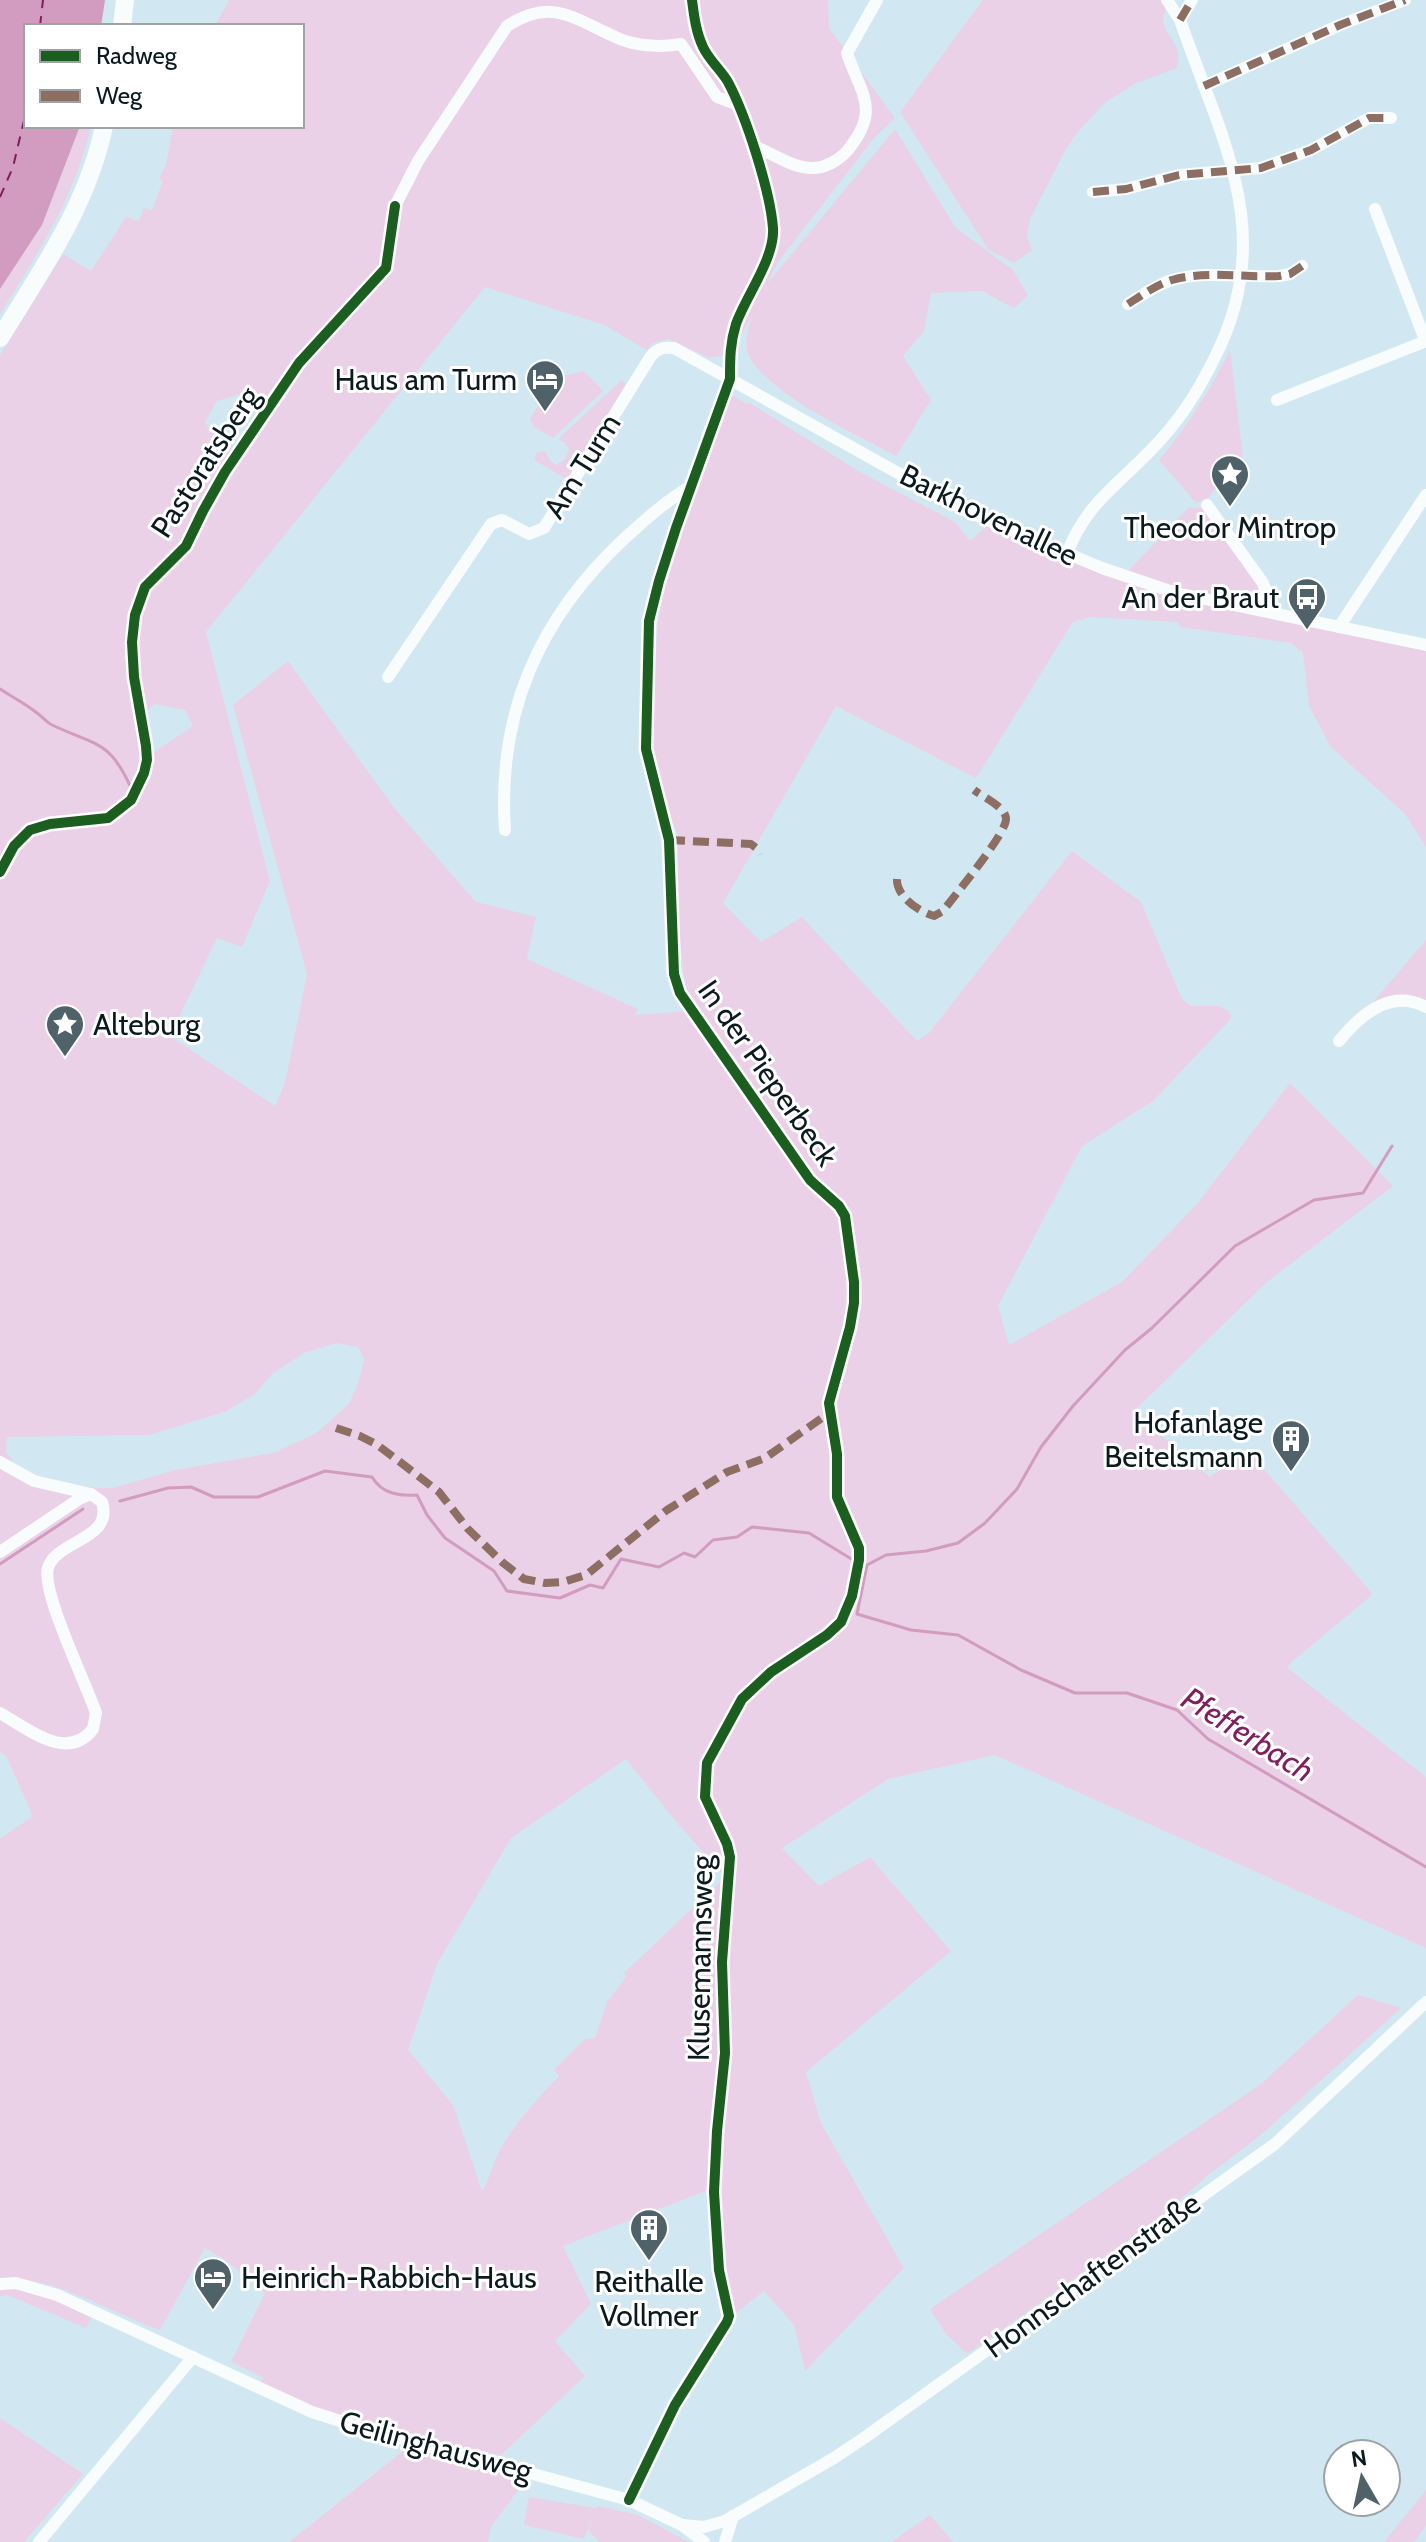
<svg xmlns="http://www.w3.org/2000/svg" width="1426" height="2542" viewBox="0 0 1426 2542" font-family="Cabin,sans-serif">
<rect width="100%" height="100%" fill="#d1e8f2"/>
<g fill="#ead1e7" fill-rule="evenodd">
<path d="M229,0H828L829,28L895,118L874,138L778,262L767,284L895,129L956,228L1013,270L1028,295L1014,308L982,291L931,293L924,331L903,356L931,400L896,456C859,436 763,392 748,353C744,341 749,328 751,316L738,342L739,353L710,358L668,339L653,343L647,350L604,325L485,287L206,632L270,881L242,947L217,938L170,1036L275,1106L285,1083L307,974L233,705L288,661L395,809L476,902L536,917L527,959L638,1009L635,1015L688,1011L678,921V835L669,814L651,748L655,665L658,621L666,579L725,399L734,396L747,404L750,403L858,471L955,522L970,541L989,524L1126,576L1130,569L1189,507L1208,509L1258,576L1262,609L1426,648V847L1405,814L1331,747L1309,706L1303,653L1291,643L1181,627L1177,622L1090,617L1073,622L976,778L836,706L723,903L761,942L802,917L917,1041L929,1033L1072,851L1141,902L1182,999L1191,1006H1218L1229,1011L1231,1016L1229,1021L1153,1101L1082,1146L998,1306L1009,1345L1122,1282L1197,1204L1290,1083L1393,1186L1267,1282L1133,1412L1210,1477L1248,1451L1373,1594L1288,1665L1289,1669L1426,1777V1948L995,1755L888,1779L782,1848L819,1886L870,1857L951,1951L806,2072L821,2123L904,2268L805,2371L794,2325L764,2291L732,2316L721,2244L716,2187L563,2246L591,2304L555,2341L585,2376L501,2455L408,2439L359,2427L259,2385L264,2378L231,2362L265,2293L228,2262L205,2248L160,2330C108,2312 57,2276 0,2279V1839L33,1816L6,1756L0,1752V355L63,254L91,271L126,217L139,221L144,208L152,210L163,181L159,178L166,165L173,126H302V26H215ZM241,394L278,399L243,453L211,431L205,422L217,401ZM154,704L185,710L193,726L151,754L139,720ZM336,1343L358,1347L364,1359L359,1381L349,1404L315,1434L273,1453L175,1470L113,1488H97L55,1483L37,1477L15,1464L6,1452L7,1437L149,1435L227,1411L256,1393L272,1374L304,1353ZM626,1759L678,1824L725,1877L624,1973L626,1977L607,2002L595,2038L585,2039L554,2070L559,2076C537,2099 516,2122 500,2150C493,2163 490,2178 482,2191L453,2105L408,2050L437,1964L511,1838Z"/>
<path d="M983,0H1174C1144,32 1187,35 1177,68L1136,83L1106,102L1077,133L1067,147L1030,219L1027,236L1032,250L1014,263L988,249L900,112Z"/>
<path d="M80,126H91C76,195 37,255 0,314V289L42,225Z"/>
<path d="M1230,350L1243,457L1206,500L1196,503L1159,460C1188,426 1210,390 1230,350Z"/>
<path d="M584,371L603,391L553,438L534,427L530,419L555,378Z"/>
<path d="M622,380L626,384L568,480L534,460L537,453L545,451L551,462L557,465L565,459L569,449L564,442L559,440V438Z"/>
<path d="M1426,940V1007L1394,1000L1374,1001Z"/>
<path d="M1358,1995L1401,2008L1262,2134L1207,2176L1153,2223L967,2354L946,2334L930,2309L1261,2084Z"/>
<path d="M13,2285L93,2314L86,2328L7,2295L0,2296V2287Z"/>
<path d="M0,2418L83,2474L24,2542H0Z"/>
<path d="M410,2441L527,2478L491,2527L488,2542H289L404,2450Z"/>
<path d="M1426,2490V2526L1414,2542H1384Z"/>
<path d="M529,2497L596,2508L598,2506L638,2515L689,2542H599L589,2531L592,2520L584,2539L524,2525Z"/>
<path d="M930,2515L953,2542H891Z"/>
</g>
<path fill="#d19cc0" d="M0,0H105L101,26H26V126H80L42,225L0,289Z"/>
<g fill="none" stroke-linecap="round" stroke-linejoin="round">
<g stroke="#d19cc0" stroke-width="3">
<path d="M0,689C12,697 26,704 37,713C43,717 46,722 52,725C97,746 110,740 132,790"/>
<path d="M1392,1146L1363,1193L1314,1200L1235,1246L1152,1328L1125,1350L1073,1406L1041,1447L1017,1489L985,1523L958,1543L926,1551L886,1555L867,1565L857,1614L911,1630L958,1635L1021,1670L1075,1693H1127L1177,1710L1208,1739L1426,1867"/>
<path d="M120,1501L168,1488L191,1487L214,1497H258L325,1471L372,1477C382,1494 399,1496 417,1495L427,1515L445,1538L494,1571L507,1591L560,1598L590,1585L603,1588L621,1559L659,1567L684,1553L695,1557L713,1540L737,1537L752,1527L809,1533L853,1560"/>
<path d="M0,1564L83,1509"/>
</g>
<g stroke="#811e5c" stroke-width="2" stroke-dasharray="10 8" stroke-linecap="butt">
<path d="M40,26L43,0"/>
<path d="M0,197L13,167L26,112"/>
</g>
<g stroke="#f8fcfd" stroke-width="12">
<path d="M1180,20L1192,0"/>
<path d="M1204,86L1340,25L1405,0"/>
<path d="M753,146C771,152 790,167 810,168C825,169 839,160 848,150C881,109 861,95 847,53L877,0"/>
<path d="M1093,192L1126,189L1179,175L1261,168L1311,150L1369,118H1391"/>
<path d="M1375,209L1426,342"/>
<path d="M1128,304C1142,295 1156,285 1172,280C1207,270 1244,278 1279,276L1290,274L1302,266"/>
<path d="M1277,400L1426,341"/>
<path d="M1207,505L1263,583L1266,592L1263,611"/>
<path d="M1067,554C1086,500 1127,479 1162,438C1184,414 1201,386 1215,357C1278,233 1221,139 1180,20L1167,0"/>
<path d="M1339,627L1426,495"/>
<path d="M388,677L491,524L502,520L529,534L544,528L651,356C658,348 664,347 674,348L966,511L1102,568L1176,593L1426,645"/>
<path d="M505,830C497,713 539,618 625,538C647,518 667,500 693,485"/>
<path d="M0,872L14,846L30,830L50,824L108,818L131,800L144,773L147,760L146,746L134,677L132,642L135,615L145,587L186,546L203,511L225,472L299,363L386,268L395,206L418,161L507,26C548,0 567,14 609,34C631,46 657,48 681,44L717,97L738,105"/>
<path d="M1339,1041C1360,1015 1391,988 1426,1007"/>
<path d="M0,1462L34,1481L91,1494L102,1502C114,1540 56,1540 48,1568C41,1592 87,1685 96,1713L93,1729C67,1763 27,1728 0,1713"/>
<path d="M0,1552L79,1499L91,1494"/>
<path d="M0,2284L16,2283L57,2295L312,2412L359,2427L629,2500L682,2525L704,2542"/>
<path d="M629,2500L675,2405L727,2322L729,2316L719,2270L714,2192L717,2131L725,2053L722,1962L730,1857L727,1844L705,1797L707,1763L742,1699L771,1672L827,1635L841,1622L852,1596L859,1560V1548L837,1497V1454L829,1403L850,1327L854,1303V1282L845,1216L839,1206L810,1180L680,993L674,974L669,840L646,749L649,621L659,581L676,528L730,379C730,359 730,343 736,324C746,296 775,258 773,228C770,190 746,116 728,82C721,70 709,60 703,47C696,32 694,16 692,0"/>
<path d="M682,2525L704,2527L725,2521L834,2458L864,2438L1275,2144L1426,2002"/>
<path d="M39,2542L193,2357"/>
<path d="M725,2542L733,2516"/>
</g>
<g stroke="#f8fcfd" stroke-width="18">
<path d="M122,26L125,0"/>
<path d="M0,338C41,271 88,205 104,126"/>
</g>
<g stroke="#8d6e63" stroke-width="8" stroke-dasharray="16 8" stroke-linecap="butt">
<path d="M1180,20L1192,0"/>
<path d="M1204,86L1340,25L1405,0"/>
<path d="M1093,192L1126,189L1179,175L1261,168L1311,150L1369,118H1391"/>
<path d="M1128,304C1142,295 1156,285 1172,280C1207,270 1244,278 1279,276L1290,274L1302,266"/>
<path d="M669,840L751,844L756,848L759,855"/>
<path d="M897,879C896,896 919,912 934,916L943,911C954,896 1008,832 1006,818C1004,806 983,797 974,790"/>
<path d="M336,1428L360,1436L376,1444L404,1465L439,1492L468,1529L502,1562L524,1579L545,1583L563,1582L586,1575L667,1510L727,1472L765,1458L829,1413"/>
</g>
<defs>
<g id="cycleway">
<path d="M0,872L14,846L30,830L50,824L108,818L131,800L144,773L147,760L146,746L134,677L132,642L135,615L145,587L186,546L203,511L225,472L299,363L386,268L395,206"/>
<path d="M629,2500L675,2405L727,2322L729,2316L719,2270L714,2192L717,2131L725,2053L722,1962L730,1857L727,1844L705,1797L707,1763L742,1699L771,1672L827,1635L841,1622L852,1596L859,1560V1548L837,1497V1454L829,1403L850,1327L854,1303V1282L845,1216L839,1206L810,1180L680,993L674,974L669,840L646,749L649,621L659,581L676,528L730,379C730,359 730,343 736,324C746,296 775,258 773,228C770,190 746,116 728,82C721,70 709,60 703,47C696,32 694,16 692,0"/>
</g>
</defs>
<use href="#cycleway" stroke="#fff" stroke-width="15"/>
<use href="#cycleway" stroke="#1b5e20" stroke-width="10"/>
</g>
<defs>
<symbol id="hotel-pin" viewBox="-11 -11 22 30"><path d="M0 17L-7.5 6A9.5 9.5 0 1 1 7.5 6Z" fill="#506269" stroke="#fff"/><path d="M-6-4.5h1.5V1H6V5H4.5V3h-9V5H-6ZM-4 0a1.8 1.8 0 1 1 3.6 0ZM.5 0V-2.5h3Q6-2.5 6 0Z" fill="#fff"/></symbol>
<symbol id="sight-pin" viewBox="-11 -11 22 30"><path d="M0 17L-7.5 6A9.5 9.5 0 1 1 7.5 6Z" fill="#506269" stroke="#fff"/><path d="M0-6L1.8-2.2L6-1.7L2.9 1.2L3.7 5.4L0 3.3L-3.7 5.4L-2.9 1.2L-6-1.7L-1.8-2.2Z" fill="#fff"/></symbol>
<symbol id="bus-pin" viewBox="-11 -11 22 30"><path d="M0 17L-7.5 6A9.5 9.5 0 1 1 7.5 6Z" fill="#506269" stroke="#fff"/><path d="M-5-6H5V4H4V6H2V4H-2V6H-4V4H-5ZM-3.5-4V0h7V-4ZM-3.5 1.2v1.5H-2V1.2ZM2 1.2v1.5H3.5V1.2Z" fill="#fff"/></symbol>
<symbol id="building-pin" viewBox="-11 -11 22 30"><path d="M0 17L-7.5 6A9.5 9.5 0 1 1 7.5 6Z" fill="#506269" stroke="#fff"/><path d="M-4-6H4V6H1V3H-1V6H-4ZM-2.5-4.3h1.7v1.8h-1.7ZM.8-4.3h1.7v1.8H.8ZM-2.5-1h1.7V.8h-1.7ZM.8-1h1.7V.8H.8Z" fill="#fff"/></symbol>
</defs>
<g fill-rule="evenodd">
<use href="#hotel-pin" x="523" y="357" width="44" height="60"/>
<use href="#sight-pin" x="1208" y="452" width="44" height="60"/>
<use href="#bus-pin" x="1285" y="575" width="44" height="60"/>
<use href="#sight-pin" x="43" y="1002" width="44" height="60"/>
<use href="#building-pin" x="1269" y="1417" width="44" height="60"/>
<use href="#building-pin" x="627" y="2206" width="44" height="60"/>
<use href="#hotel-pin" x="191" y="2255" width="44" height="60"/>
</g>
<g text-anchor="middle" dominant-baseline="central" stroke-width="6" stroke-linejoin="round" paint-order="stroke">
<g font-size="30" fill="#0a1a1f" stroke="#fff" text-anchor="end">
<text x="517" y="379">Haus am Turm</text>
<text x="1230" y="527" text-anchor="middle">Theodor Mintrop</text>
<text x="1279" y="597">An der Braut</text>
<text x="93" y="1024" text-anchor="start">Alteburg</text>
<text x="1263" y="1422">Hofanlage<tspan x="1263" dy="34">Beitelsmann</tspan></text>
<text x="241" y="2277" text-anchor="start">Heinrich-Rabbich-Haus</text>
<text x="649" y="2281" text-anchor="middle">Reithalle<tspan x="649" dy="34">Vollmer</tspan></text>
</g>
<g font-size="30" fill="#0a1a1f" stroke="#fff">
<text transform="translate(205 462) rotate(-57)">Pastoratsberg</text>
<text transform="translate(582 466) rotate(-58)">Am Turm</text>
<text transform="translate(989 515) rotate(26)">Barkhovenallee</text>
<text transform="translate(768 1073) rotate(55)">In der Pieperbeck</text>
<text transform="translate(700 1958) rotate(-89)">Klusemannsweg</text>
<text transform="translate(1092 2275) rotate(-36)">Honnschaftenstraße</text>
<text transform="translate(436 2446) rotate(15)">Geilinghausweg</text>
</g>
<g font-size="32" font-style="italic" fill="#811e5c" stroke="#fff">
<text transform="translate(1248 1734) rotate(32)">Pfefferbach</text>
</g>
</g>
<rect x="24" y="24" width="280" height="104" fill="#ffffff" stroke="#9da3a5" stroke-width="2"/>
<rect x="40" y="50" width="40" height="12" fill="#1b5e20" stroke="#9da3a5" stroke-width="2"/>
<text x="96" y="64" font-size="24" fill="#0a1a1f">Radweg</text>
<rect x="40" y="90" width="40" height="12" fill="#8d6e63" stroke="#9da3a5" stroke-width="2"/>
<text x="96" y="104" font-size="24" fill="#0a1a1f">Weg</text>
<g transform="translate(1362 2478) rotate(351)"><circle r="38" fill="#ffffff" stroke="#9da3a5" stroke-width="2"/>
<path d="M0-6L14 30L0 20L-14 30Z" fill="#506269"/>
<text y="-12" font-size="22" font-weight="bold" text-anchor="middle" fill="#0a1a1f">N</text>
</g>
</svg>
